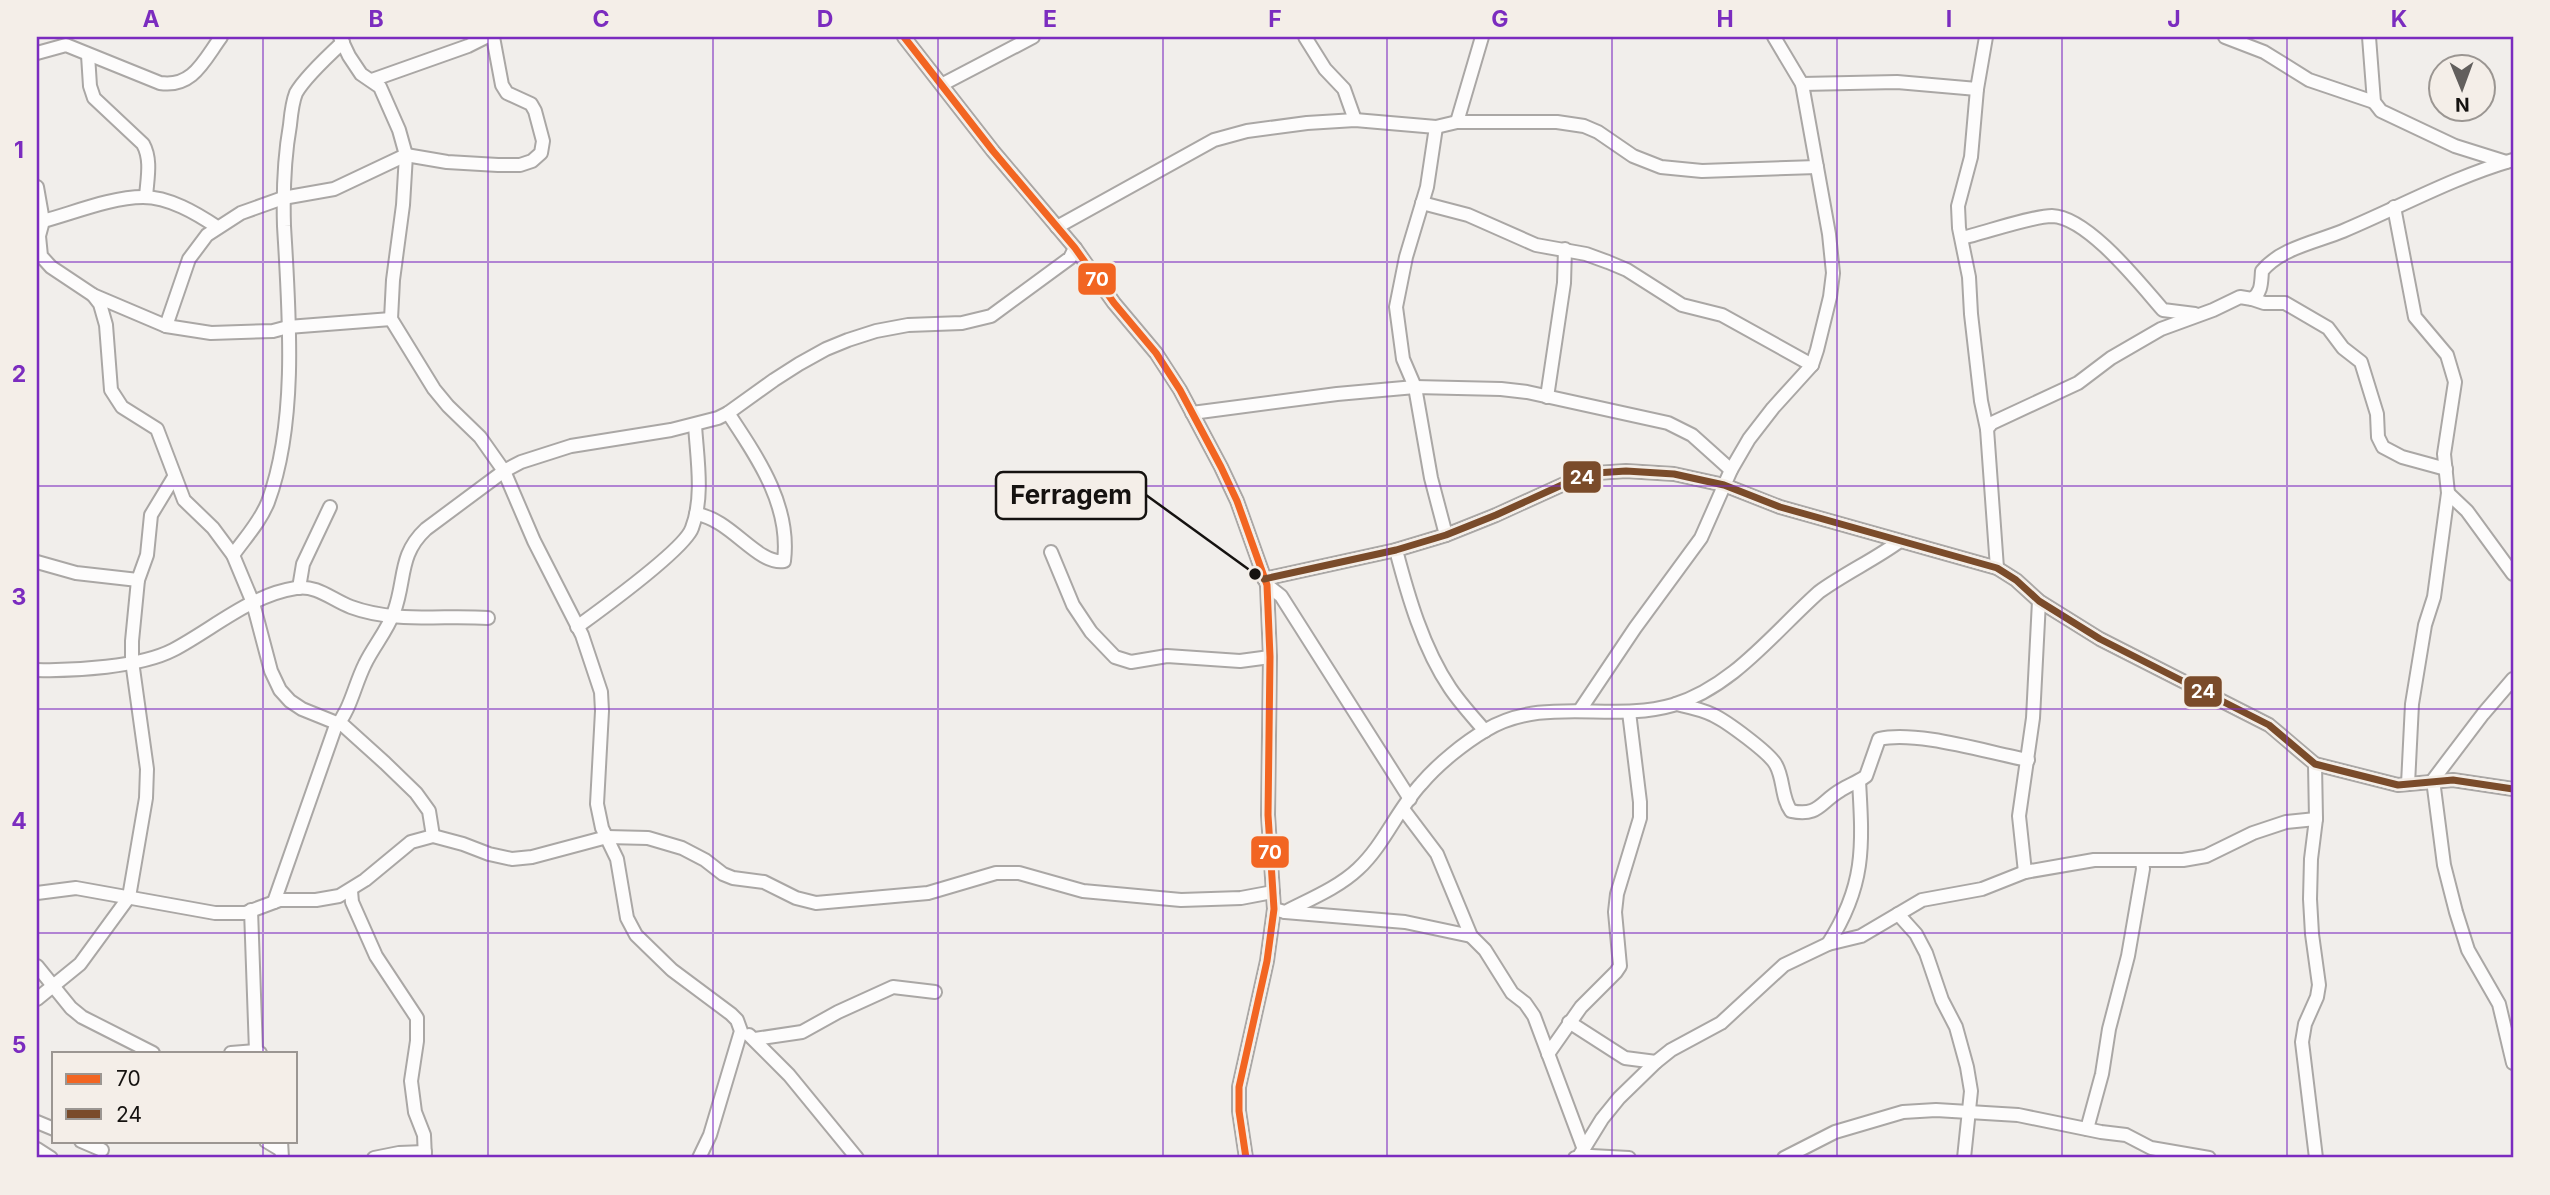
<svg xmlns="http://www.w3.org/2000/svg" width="2550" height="1195" viewBox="0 0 2550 1195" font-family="Inter,sans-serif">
<rect width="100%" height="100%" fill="#f1eeeb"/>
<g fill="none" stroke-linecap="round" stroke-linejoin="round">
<defs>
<g id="minor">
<path d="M340,37L349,56L361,74L380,87L399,130L406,155L403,205L393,280L391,319L434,389L448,406L480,437L504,471L534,541L582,635L601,692L602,711L597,804L602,828L617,859L627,918L636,935L672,970L731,1014L737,1020L741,1031L710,1135L699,1158"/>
<path d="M904,37L993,151L1075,248L1114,303L1156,353L1180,390L1221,467L1237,501L1267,585L1270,657L1268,815L1274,909L1267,961L1239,1087V1111L1246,1158"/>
<path d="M1305,37L1325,69L1344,89L1355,120"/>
<path d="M1986,37L1977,89L1971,157L1958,206L1959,228L1969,277L1971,314L1981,401L1987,429"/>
<path d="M2225,37L2264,52L2309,80L2374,102"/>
<path d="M2369,37L2374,102L2381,111L2455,146L2506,162"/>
<path d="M37,53L66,45L160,83C193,88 204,60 221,37"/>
<path d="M88,55L90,86L94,98L143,144C152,160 147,180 146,197"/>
<path d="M372,80L468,46L486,37"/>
<path d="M943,84L1033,37"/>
<path d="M1802,84L1897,82L1977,89"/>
<path d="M1457,122L1482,37"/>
<path d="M1436,127L1427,187L1406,257L1396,307L1403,359L1415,387L1431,478L1446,535"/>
<path d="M37,187L43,221L39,236L41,256L51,267L93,295L166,326L211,333L273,331L288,327L391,319"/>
<path d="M1422,203L1468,215L1536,245L1586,254L1608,262L1627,270L1682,305L1722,315L1812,365"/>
<path d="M2394,207L2415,317L2447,355L2455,382L2444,454L2448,493L2434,597L2425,625L2412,704L2408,784"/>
<path d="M43,221C73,213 112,197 143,197C169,197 196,213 217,227"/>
<path d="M1057,227L1214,140L1247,131L1307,123L1355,120L1436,127L1457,122H1557L1584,126L1598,132L1633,156L1661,167L1702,171L1817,167"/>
<path d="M1962,238C1984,233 2032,216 2052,216C2088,217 2141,285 2163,310L2195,314"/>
<path d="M93,295L100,304L106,325L111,390L122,407L157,429L184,500L213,528L233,555L253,603L271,671L280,690L290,701L302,709L344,726L385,763L416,793L429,811L433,836"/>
<path d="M2252,299L2264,303H2285L2328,328L2343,348L2361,362L2377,414L2378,437L2383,447L2402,457L2446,469"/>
<path d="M166,326L189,259L207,235L241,213L283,198L334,189L406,155L447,162L498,165H520L532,161L541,153L543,141L535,111L531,104L507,93L502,85L493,37"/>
<path d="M1547,397L1564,283L1565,249"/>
<path d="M1192,413L1337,394L1415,387L1501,389L1527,392L1668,423L1692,435L1731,470"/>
<path d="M2448,493L2467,511L2513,574"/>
<path d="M696,514C731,519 757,565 784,561C791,505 757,457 728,413"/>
<path d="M1396,550C1408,596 1423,648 1450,688C1460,703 1473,717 1485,731"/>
<path d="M1051,552L1073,605L1091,632L1115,657L1131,662L1167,656L1240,661L1270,657"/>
<path d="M233,555C245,538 260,522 268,502C298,421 289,311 284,226C283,192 284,159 290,125C291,115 292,103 296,93C305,77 329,55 343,42"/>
<path d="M37,562L76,573L138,580"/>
<path d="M1997,568L1987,429L1992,423L2078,383L2111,358L2161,329L2213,310L2240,297L2252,299C2262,292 2261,283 2262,271C2281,248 2316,242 2343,231C2400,207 2454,177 2513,160"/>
<path d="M1264,579L1396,550L1446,535L1496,515L1575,479L1596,473L1626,471L1674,474L1724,485L1780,507L1997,568L2016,580L2039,601L2100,639L2269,725L2315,764L2398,785L2453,780L2513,789"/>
<path d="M1267,585L1281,596L1410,799"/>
<path d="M299,588L303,564L330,507"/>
<path d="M577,627C599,611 685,549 692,528C704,497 697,458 695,425"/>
<path d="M37,670C74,671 140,667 173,650C213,629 250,595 296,588C318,585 332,600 351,607C394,623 443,615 488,618"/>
<path d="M2513,679L2483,714L2433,780L2444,865L2456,912L2468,950L2499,1004L2513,1063"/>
<path d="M1676,704C1689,707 1701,709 1713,715C1726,721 1770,753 1776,765C1784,779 1781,797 1791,811C1819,817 1820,802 1841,790C1849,785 1858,782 1866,776L1879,739C1917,730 1989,753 2028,760"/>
<path d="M1580,710L1635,628L1701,538L1731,470L1749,439L1773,408L1812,365L1817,350L1830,297L1833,273L1829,234L1802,84L1774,37"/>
<path d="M2315,764L2316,819L2311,859L2310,899L2312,934L2319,985L2317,997L2305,1024L2302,1042L2316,1158"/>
<path d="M1403,809L1437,854L1471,936L1485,950L1512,993L1525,1003L1534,1016L1583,1147"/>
<path d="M2025,872L2019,816L2033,718L2039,601"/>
<path d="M351,891L352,902L376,956L417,1018V1041L411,1081L415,1112L424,1135L425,1158"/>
<path d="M37,893L76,888L215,913H245L280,900H316L339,896L365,880L411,842L433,836L463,844L489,854L512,859L532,857L607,837L648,838L682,848L705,860L723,874L733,878L764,882L796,898L816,903L928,893L996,873H1019L1083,891L1181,900L1241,898L1273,892"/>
<path d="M274,902L335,728C351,709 354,686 365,664C373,647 387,631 394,612C406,580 398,555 426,529L504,471L521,462L571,446L671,430L718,418L728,413L774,380L799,364L826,349L848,340L876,331L908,325L962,323L991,316L1070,258L1075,248"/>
<path d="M1274,909L1285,912C1308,900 1338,888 1358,869C1384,845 1397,810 1421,784C1438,764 1464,743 1486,730C1544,695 1612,723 1673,705C1733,687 1774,632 1819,592C1845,573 1874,560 1900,541"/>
<path d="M251,910L256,1051"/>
<path d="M1285,912L1405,922L1471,936"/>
<path d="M1898,914L1916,934L1926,953L1942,1000L1956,1027L1967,1067L1971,1091L1964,1158"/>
<path d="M1828,944C1865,886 1863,848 1859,781"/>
<path d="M37,966L71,1008L82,1017L153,1053"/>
<path d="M37,999L80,964L129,897L146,798L147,769L132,661V641L138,580L147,555L151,515L174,477"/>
<path d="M1569,1022L1625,1058L1656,1062"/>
<path d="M749,1035L789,1075L857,1158"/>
<path d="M755,1039L802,1032L838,1012L893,987L935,992"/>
<path d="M231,1053L256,1051L260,1053"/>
<path d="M1548,1054L1581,1007L1616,972L1620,966L1615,912L1617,894L1640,818V802L1629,712"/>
<path d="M37,1122L54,1129"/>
<path d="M2087,1129L2102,1074L2109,1029L2128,956L2143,869L2142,860"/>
<path d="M81,1141L102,1150"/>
<path d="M266,1141L281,1150"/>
<path d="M281,1141L282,1158"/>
<path d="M37,1149L51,1158"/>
<path d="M374,1158L399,1153L425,1152"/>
<path d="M1575,1158L1591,1156L1629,1158"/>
<path d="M1578,1158L1602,1119L1619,1098L1656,1062L1671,1050L1721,1023L1784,965L1828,944L1861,936L1922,900L1982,889L2025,872L2094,860H2183L2206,856L2253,833L2286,822L2316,819"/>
<path d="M1784,1158L1835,1132L1903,1112L1936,1110L2018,1115L2101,1132L2126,1135L2151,1148L2209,1158"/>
</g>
</defs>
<use href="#minor" stroke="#aaa7a5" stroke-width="16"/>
<use href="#minor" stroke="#fdfcfc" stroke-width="12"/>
<defs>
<path id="bus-1" d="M904,37L993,151L1075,248L1114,303L1156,353L1180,390L1221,467L1237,501L1267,585L1270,657L1268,815L1274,909L1267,961L1239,1087V1111L1246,1158"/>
<path id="bus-2" d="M1264,579L1396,550L1446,535L1496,515L1575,479L1596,473L1626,471L1674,474L1724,485L1780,507L1997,568L2016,580L2039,601L2100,639L2269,725L2315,764L2398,785L2453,780L2513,789"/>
</defs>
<use href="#bus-1" stroke="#f4eee8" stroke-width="12"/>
<use href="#bus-2" stroke="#f4eee8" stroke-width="12"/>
<use href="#bus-1" stroke="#f26522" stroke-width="7"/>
<use href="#bus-2" stroke="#7a4b2a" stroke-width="7"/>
</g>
<path fill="none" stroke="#7b2cbf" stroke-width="2" stroke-opacity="0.55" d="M263,37V1053M488,37V1158M713,37V1158M938,37V1158M1163,37V1158M1387,37V1158M1612,37V1158M1837,37V1158M2062,37V1158M2287,37V1158M37,262H2513M37,486H2513M37,709H2513M37,933H2513M263,1141V1158"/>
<path fill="none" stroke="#151210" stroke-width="2.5" d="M1255 574L1146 495"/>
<circle fill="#151210" stroke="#f4eee8" stroke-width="2.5" cx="1255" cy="574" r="7"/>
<rect fill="#f4eee8" stroke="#151210" stroke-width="2.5" x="996" y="472" width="150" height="47" rx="7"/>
<g font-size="26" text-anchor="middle" font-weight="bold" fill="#151210">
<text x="1071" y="504">Ferragem</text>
</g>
<g stroke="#f4eee8" stroke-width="2.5">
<rect x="1077" y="262" width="40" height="34" rx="7" fill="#f26522"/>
<rect x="1562" y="460" width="40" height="34" rx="7" fill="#7a4b2a"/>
<rect x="2183" y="675" width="40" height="33" rx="7" fill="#7a4b2a"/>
<rect x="1250" y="835" width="40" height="34" rx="7" fill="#f26522"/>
</g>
<g font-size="19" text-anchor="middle" font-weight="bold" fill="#fff">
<text x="1097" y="286">70</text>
<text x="1582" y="484">24</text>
<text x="2203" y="698">24</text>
<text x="1270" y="859">70</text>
</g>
<rect width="2550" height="1195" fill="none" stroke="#f4eee8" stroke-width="77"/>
<rect x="52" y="1052" width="245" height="91" fill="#f4eee8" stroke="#9b9692" stroke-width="2"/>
<rect x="66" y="1074" width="35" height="10" fill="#f26522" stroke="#9b9692" stroke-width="2"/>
<text x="116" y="1086" font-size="21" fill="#151210">70</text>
<rect x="66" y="1109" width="35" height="10" fill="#7a4b2a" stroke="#9b9692" stroke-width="2"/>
<text x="116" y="1122" font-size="21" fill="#151210">24</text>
<g transform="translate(2462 88) rotate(179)"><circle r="33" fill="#f4eee8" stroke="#9b9692" stroke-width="2"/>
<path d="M0-5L12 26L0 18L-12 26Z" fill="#625f5d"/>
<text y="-10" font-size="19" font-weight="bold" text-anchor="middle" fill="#151210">N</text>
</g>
<rect x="38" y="38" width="2474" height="1118" fill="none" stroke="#7b2cbf" stroke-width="2.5"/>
<g font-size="23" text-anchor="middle" font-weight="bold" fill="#7b2cbf">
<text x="151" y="27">A</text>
<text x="376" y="27">B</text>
<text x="601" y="27">C</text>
<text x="825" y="27">D</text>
<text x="1050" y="27">E</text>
<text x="1275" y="27">F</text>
<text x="1500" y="27">G</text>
<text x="1725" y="27">H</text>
<text x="1949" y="27">I</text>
<text x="2174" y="27">J</text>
<text x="2399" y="27">K</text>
<text x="19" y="158">1</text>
<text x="19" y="382">2</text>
<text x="19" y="605">3</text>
<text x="19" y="829">4</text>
<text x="19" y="1053">5</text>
</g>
</svg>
